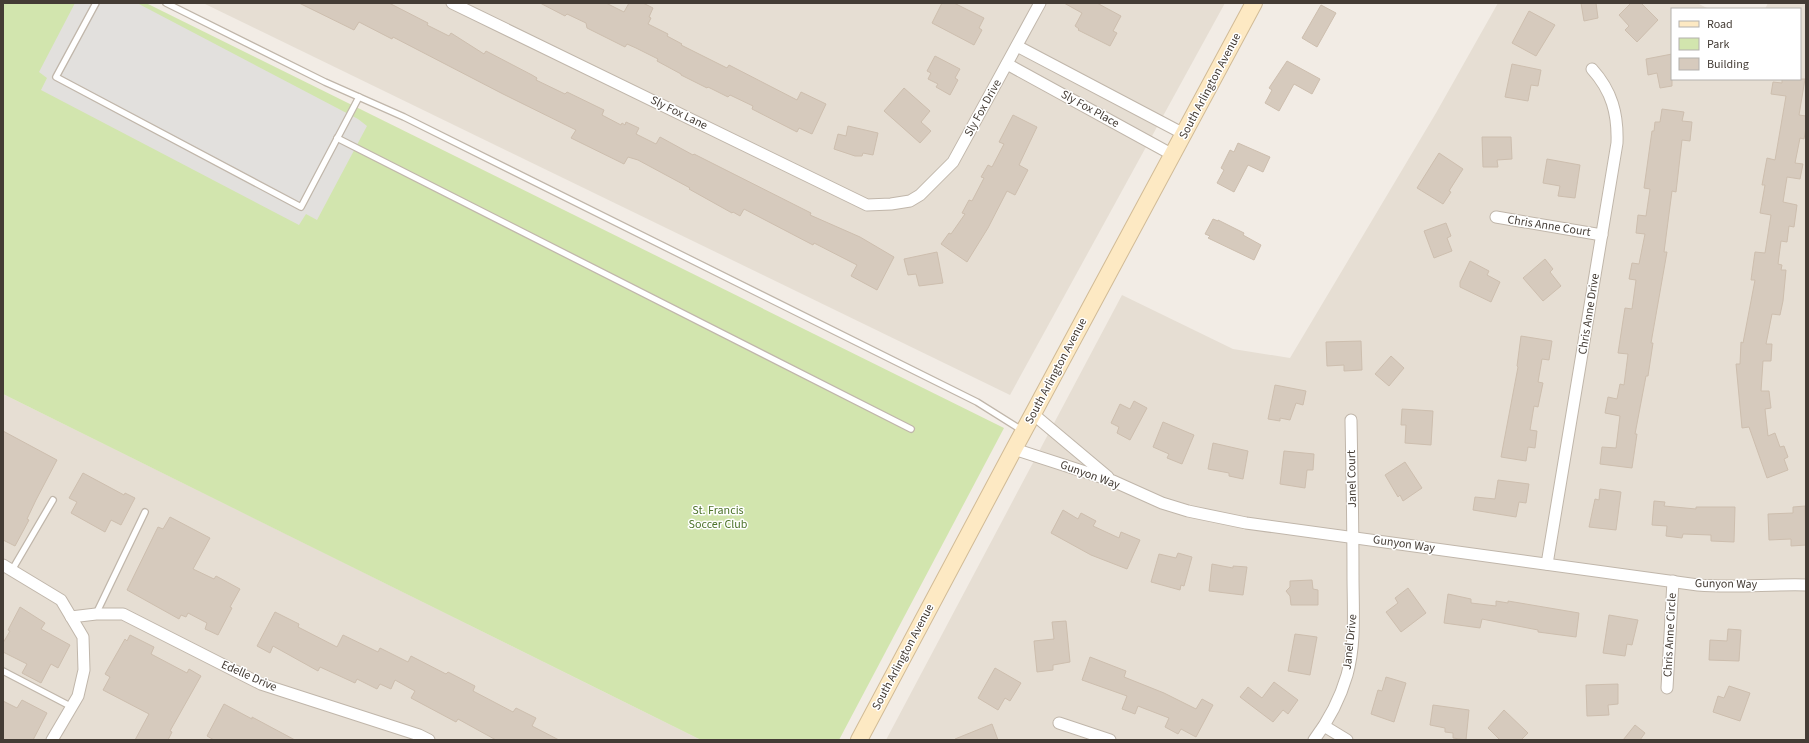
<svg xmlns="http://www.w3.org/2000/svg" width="1809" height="743" viewBox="0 0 1809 743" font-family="'Source Sans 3',sans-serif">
<rect width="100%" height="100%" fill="#f2ece5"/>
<g fill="#e6ded3">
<path d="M203,3H1225L1010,395Z"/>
<path d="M1498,3H1697L1709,9H1672V79H1800V9H1765L1768,3H1806V740H886L1122,295L1233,349L1290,358L1436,113Z"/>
<path d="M3,394L294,538L701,740H3Z"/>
</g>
<path fill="#d2e5ae" d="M3,3H146L1004,428L839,740H701L3,394Z"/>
<path fill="#e2e0dd" d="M75,3H137L358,119L367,126L317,220L306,214L299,225L41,90L47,78L39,72Z"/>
<g fill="#d6cabd" stroke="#cdbeae">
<path d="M299,3H389L428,23L427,25L449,36L451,33L484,54L486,51L532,75L537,78L536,80L565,94L567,92L604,110L602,115L621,125L622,123L625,125L626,122L639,128L636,134L656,144L660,137L693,155L694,154L811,213L810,215L860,237L894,257L877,290L851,276L857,265L814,243L813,245L744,209L740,216L733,212L732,213L689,189L690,188L638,160L628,157L624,164L571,138L576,130L503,94L393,37L392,39L359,22L354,30Z"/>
<path d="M540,3H606L624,12L629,3H643L653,8L649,17L651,18L648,24L668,34L667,36L682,44L681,45L727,68L729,65L797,100L801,92L826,104L812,134L799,128L797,132L752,109L753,106L730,95L728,97L708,87L707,88L681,75V74L657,61L658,59L636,48L627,44L625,47L587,28L586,23L567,14L565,16Z"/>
<path d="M942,3H954L984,18L979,28L982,30L974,45L932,23Z"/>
<path d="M1064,3H1097L1121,16L1113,31L1117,33L1110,46L1078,30L1079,29L1075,26L1082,13Z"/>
<path d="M1581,3H1596L1598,18L1584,21Z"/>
<path d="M1631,3H1641L1658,20L1637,42L1625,30L1629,26L1619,15Z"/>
<path d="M1321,5L1336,13L1317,47L1302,38Z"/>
<path d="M1529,11L1555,25L1536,56L1512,43Z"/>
<path d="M1672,54V86L1660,88L1657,73L1648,75L1646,59Z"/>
<path d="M935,56L960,69L955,78L958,80L950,95L936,87L938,84L928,79L931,73L927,71Z"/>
<path d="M1287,61L1320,79L1312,94L1294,84L1279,111L1265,103L1272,90L1269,88Z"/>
<path d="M1512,64L1541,70L1538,86L1531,85L1528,101L1505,97Z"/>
<path d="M1782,79H1805L1799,115L1806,116V128L1804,139L1800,138L1795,163L1803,164L1800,179L1787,177L1783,202L1797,205L1794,227L1789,226L1787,242L1781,241L1778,264L1782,265L1781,270H1786L1783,301L1780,315L1772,314L1766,344H1772L1771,361H1763L1761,391H1769L1771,408L1765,409L1768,436L1775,433L1780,447L1784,446L1788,457L1784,459L1788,470L1767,478L1749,427L1742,428L1736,364H1740L1741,342L1743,343L1755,280H1751L1755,252L1765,253L1771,215L1760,213L1765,185H1762L1767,158L1775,160L1786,96L1771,94L1773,82L1782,83Z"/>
<path d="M904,88L930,111L921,122L931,131L920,143L884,111Z"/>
<path d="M1662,109L1684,112L1682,121L1692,122L1690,141L1682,140L1676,192L1672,191L1664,252H1667L1651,343H1653L1648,376H1646L1635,434H1637L1632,468L1600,464L1602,447L1616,448L1620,416L1605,413L1608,397L1617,399L1620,384L1624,385L1628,354L1618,353L1625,308L1632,309L1636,280L1629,279L1632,263L1639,264L1645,234L1636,233L1638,215L1646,216L1650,189L1644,188L1652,131H1654L1655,122H1660Z"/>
<path d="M1013,115L1037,127L1019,165L1028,170L1015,195L1007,191L988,228L967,262L941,244L949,233L951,234L965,214L962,213L969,200L972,201L984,178L981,177L988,165L992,167L1004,144L999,142Z"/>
<path d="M848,126L878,133L873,155L863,153L862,156H855L834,149L838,134L846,136Z"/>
<path d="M1482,137H1511L1512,159L1497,160L1498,167H1483Z"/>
<path d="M1238,143L1270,157L1263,172L1248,165L1234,192L1217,183L1224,170L1221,168L1230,150L1234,152Z"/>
<path d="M1439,153L1463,169L1449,191L1451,192L1443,204L1417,188Z"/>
<path d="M1547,159L1580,165L1575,198L1558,196L1560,186L1543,183Z"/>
<path d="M1213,219L1218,221V220L1244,233L1243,235L1261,245L1254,260L1208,238L1210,236L1205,234Z"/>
<path d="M1446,223L1451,236L1447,238L1452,251L1434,258L1424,231Z"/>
<path d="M937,252L943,283L919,286L916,274L908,275L904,259Z"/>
<path d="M1545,259L1553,269L1550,272L1561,286L1543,301L1523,278Z"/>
<path d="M1470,261L1489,271L1487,275L1500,282L1491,302L1460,287V282Z"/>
<path d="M1521,336L1552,341L1549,360L1542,359L1538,382L1543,383L1538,407L1534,406L1530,430L1537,431L1535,448L1528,447L1526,461L1501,457L1518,367L1517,366Z"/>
<path d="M1361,341L1362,370L1344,371V365L1327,366L1326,342Z"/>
<path d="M1391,356L1404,368L1389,386L1375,374Z"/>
<path d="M1275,385L1306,391L1303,405L1296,403L1290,420L1280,418V421L1268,419Z"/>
<path d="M1134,401L1147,408L1130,440L1117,433L1119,427L1111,423L1120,404L1130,409Z"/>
<path d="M1402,409L1433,411L1431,445L1405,443L1406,425H1401Z"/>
<path d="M1163,422L1194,435L1182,464L1167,458L1169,454L1153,447Z"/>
<path d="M3,431L57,460L36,500L27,519L29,520L15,546L3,540Z"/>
<path d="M1213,443L1248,451L1243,479L1229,476V473L1208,469Z"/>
<path d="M1284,451L1314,454L1313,470H1307L1305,488L1280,484Z"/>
<path d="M1405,462L1422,488L1403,501L1400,495L1398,497L1385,475Z"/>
<path d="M83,473L124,495L125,493L135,498L121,525L111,520L105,532L71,513L77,502L69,498Z"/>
<path d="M1498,480L1529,484L1526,503L1519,502L1516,517L1473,510L1475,497L1495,499Z"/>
<path d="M1600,489L1621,492L1616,530L1589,527L1595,499L1599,500Z"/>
<path d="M1654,501L1665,502L1664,506L1696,509V507H1735L1734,542L1711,541V535L1683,534L1682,538L1666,536L1667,526L1652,525Z"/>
<path d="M1805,506L1806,545L1791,546V539L1769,540L1768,514L1793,513V507Z"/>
<path d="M1063,510L1078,519L1081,513L1096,521L1093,526L1119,538L1121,532L1140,540L1127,569L1091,555L1051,533Z"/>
<path d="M170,517L210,538L193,569L214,579L216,576L240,589L230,607L232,608L218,635L205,629L207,623L188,613L186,617L181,615L179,619L127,590L158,527L163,529Z"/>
<path d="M1178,553L1192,557L1184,586L1181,585L1180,590L1151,582L1159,554L1176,558Z"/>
<path d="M1212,564L1233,568V566L1247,567L1243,595L1209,591Z"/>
<path d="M1312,580L1313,589L1318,590V605H1291L1290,596L1286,591L1290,587V581Z"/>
<path d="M1408,588L1426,613L1401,632L1386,612L1398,603L1395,598Z"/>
<path d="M1448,594L1471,599V603L1496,606V601L1508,603V601L1579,613L1576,637L1538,632V630L1482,619L1480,628L1444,623Z"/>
<path d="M20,607L45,623L41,629L70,645L58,668L51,664L41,683L22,673L27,664L3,652V643L10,631L8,630Z"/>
<path d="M275,612L299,624L298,627L337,647L343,635L378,652L380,648L408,662L411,656L446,674L448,672L475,686L473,691L513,712L516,708L536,718L532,726L559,740H496L458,719L456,722L411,698L415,691L395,680L391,689L380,684L377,689L357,679L355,683L320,667L318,671L273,646L270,653L257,646Z"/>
<path d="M1609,615L1638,620L1632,645L1627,644L1625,656L1603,653Z"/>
<path d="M1066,621L1070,662L1053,665V670L1037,672L1034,641L1054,639L1052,622Z"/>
<path d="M1728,629L1741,630L1739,661L1709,660L1710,640L1727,641Z"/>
<path d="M1295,634L1317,637L1310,675L1288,671Z"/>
<path d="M130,635L154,647L151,654L187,673L189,669L201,676L170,731L172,732L168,740H135L149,714L103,690L110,677L105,674L125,639L127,641Z"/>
<path d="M1090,657L1126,671L1124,677L1164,693L1196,709L1202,699L1213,705L1196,737L1181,729L1178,734L1165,727L1169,718L1143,708L1138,706L1135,714L1122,709L1127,696L1082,680Z"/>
<path d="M995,668L1021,683L1010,701L1005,698L998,710L978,698Z"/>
<path d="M1386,677L1406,683L1394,722L1371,714L1378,690L1382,691Z"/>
<path d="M1274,682L1298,700L1288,714L1283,710L1273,722L1240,697L1248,687L1262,698Z"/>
<path d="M1618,684V704L1608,705L1609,715L1587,716L1586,685Z"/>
<path d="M1729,686L1750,693L1740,721L1713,712L1718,696L1724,698Z"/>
<path d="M22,700L47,713L33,740H3V701L17,708Z"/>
<path d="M224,704L252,719V717L295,740H214L207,736Z"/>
<path d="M1433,705L1469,710L1466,740L1453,738V733L1445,732V728L1430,725Z"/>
<path d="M1504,710L1528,733L1521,740H1500L1488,728Z"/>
<path d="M992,724L998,740H955V739Z"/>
<path d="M1635,725L1645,733L1640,740H1623Z"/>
</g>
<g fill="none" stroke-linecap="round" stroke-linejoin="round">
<defs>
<g id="lane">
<path d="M96,3L56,77L301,207L359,97"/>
<path d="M166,3L325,82L404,117L977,402L1023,431"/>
<path d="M337,138L911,429"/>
<path d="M12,570L53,500"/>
<path d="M96,614L145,512"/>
<path d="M3,671L72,707"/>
</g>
<g id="street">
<path d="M452,3L867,205L891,204L910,201L920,195L953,162L1040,3"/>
<path d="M1017,46L1184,134"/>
<path d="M1007,64L1173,155"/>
<path d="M1496,217L1602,235"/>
<path d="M1033,414L1108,477"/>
<path d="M1014,449L1113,481L1162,503L1188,511L1246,523L1698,585C1734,588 1770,584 1806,585"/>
<path d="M1547,564L1617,143C1618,114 1612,91 1592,69"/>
<path d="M3,565L61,600L83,637L84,670L78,696L52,740"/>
<path d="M71,617L96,614H123L261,684L419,735L429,740"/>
<path d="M1667,688L1673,581"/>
<path d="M1059,723L1110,740"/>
<path d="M1324,726L1347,740"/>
<path d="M1314,740C1329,720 1340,699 1347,675C1356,643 1353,609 1353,575C1353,524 1352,472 1351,420"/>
</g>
<path id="secondary" d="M859,740L1014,449L1254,3"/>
</defs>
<use href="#lane" stroke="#c0b6aa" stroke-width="8"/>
<use href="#street" stroke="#c0b6aa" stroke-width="13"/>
<use href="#secondary" stroke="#d1bb96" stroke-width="18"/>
<use href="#lane" stroke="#fff" stroke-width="5.5"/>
<use href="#street" stroke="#fff" stroke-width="11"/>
<use href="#secondary" stroke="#fde9c3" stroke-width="16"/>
</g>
<g text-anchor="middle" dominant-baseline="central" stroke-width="3" stroke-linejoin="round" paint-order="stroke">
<g font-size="12" fill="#443c35" stroke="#fff">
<text transform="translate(1210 86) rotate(-62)">South Arlington Avenue</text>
<text transform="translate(983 108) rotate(-61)">Sly Fox Drive</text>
<text transform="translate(1090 109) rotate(29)">Sly Fox Place</text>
<text transform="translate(679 113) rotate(26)">Sly Fox Lane</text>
<text transform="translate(1549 226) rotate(9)">Chris Anne Court</text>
<text transform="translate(1589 314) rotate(-81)">Chris Anne Drive</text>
<text transform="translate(1056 371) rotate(-62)">South Arlington Avenue</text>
<text transform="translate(1090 475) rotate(20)">Gunyon Way</text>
<text transform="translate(1352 479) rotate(-91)">Janel Court</text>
<text transform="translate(1404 544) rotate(8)">Gunyon Way</text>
<text transform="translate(1726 584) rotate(1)">Gunyon Way</text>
<text transform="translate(1670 635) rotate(-87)">Chris Anne Circle</text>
<text transform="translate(1350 642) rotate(-84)">Janel Drive</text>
<text transform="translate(903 657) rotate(-62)">South Arlington Avenue</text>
<text transform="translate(249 676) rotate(24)">Edelle Drive</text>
</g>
<g font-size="12" fill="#4d732a" stroke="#fff">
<text x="718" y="510">St. Francis<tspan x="718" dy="14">Soccer Club</tspan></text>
</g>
</g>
<rect width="1809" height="743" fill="none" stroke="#443c35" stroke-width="8"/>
<rect x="1671" y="8" width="130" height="72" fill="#ffffff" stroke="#b4b1ae"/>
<rect x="1679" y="21" width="20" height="6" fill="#fde9c3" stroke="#b4b1ae"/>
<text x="1707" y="28" font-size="12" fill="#443c35">Road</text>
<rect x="1679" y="38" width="20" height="12" fill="#d2e5ae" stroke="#b4b1ae"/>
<text x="1707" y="48" font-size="12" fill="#443c35">Park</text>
<rect x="1679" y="58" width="20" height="12" fill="#d6cabd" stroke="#b4b1ae"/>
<text x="1707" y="68" font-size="12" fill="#443c35">Building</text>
</svg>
